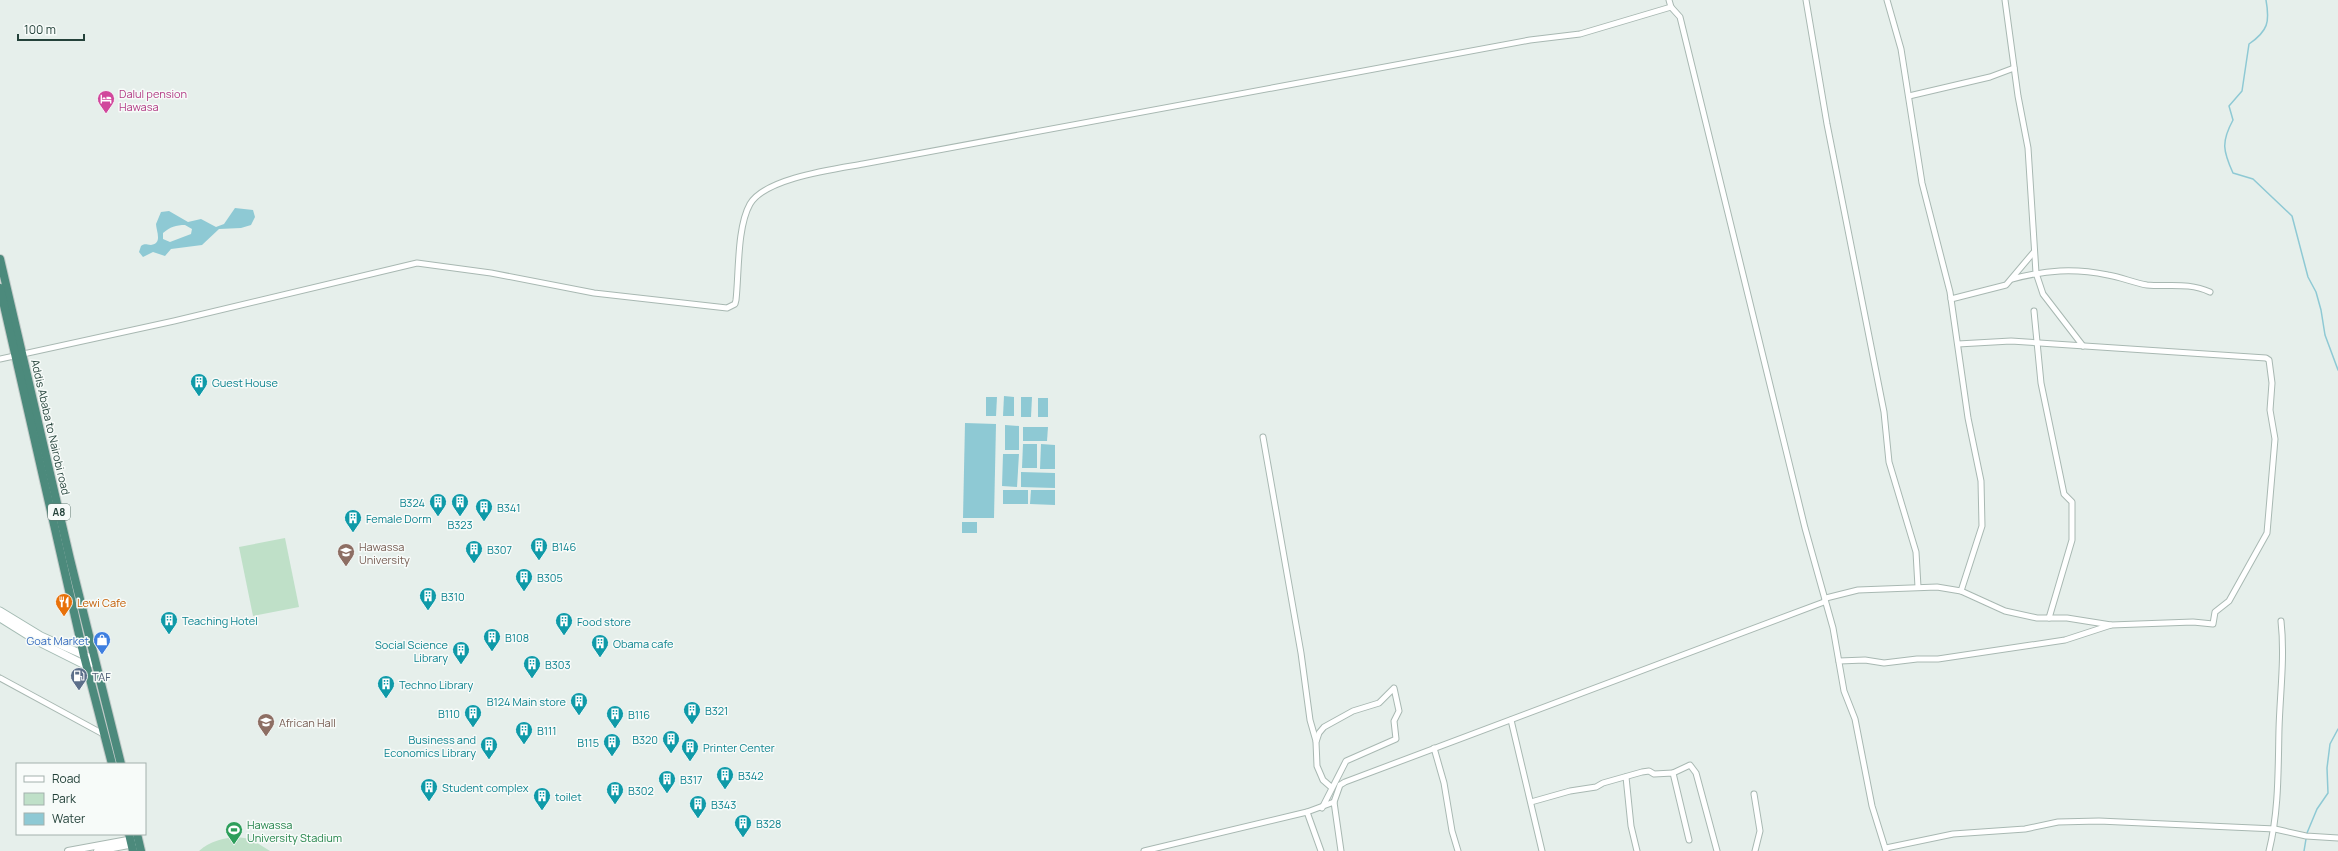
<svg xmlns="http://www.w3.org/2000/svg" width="2338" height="851" viewBox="0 0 2338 851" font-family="Manrope,sans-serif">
<rect width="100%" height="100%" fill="#e6efeb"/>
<g fill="#bfe0c8">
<path d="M285,538L299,607L253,616L239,547Z"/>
<path d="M237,837L251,839L270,851H199C210,841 223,838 237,837Z"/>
</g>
<g fill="#8ec9d4" fill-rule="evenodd">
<path d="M235,208L253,210L255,217L251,225L241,228L219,229L202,245L171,249L165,256L153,252L143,257L139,252L141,246C146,243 146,245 151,245C163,244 156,230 156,224L161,212L169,211L188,222L201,219L216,227L224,224ZM185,225L192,229L191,234L170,242L163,239V233C170,227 176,225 185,225Z"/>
<path d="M1004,396L1014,397V416H1003Z"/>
<path d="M986,397H997L996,416H986Z"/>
<path d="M1021,397H1032L1031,417H1021Z"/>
<rect x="1038" y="398" width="10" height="19"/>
<path d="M965,423L996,424L994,518H963Z"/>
<path d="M1005,425L1019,426V450H1005Z"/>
<path d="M1023,427H1048L1047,441H1023Z"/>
<path d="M1023,444H1037V468H1022Z"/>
<path d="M1041,444L1055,445V469H1040Z"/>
<path d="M1003,454H1019L1017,487L1002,486Z"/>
<path d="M1021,472L1055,473V488L1021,487Z"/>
<rect x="1003" y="490" width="25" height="14"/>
<path d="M1031,490H1055V505L1030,504Z"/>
<rect x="962" y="522" width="15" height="11"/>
</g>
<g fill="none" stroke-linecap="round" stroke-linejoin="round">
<g stroke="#8ec9d4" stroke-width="1.5">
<path d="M2266,0C2270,22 2268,31 2249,44L2242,91L2229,106L2233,120C2221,142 2223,151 2233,173L2253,179L2292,216L2308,277L2316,292L2321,310L2325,335L2338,370"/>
<path d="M2304,851L2307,833L2317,809L2328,793L2327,768L2330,744L2338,729"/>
</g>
<defs>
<g id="minor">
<path d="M1669,0L1671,7"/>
<path d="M1806,0L1827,124L1884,412L1889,462L1916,552L1918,587"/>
<path d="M1887,0L1901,49L1922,183L1950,292L1968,418L1981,481L1982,526L1961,591"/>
<path d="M2005,0L2018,96L2028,148L2036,273L2043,294L2083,346"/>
<path d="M1909,96L1990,77L2014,68"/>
<path d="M2012,279C2046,270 2074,268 2108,275C2121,277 2134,283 2147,285C2169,287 2188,282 2210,292"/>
<path d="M1951,299L2006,285L2033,253"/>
<path d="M2034,311L2041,383L2064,494L2072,502V540L2049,618"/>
<path d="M0,359L174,321L417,263L491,273L594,293L727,308L735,304L736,300C739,273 737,227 750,204C765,178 835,169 863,164L1530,40L1580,34L1671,7L1680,17L1805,528L1833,628L1844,691L1855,719L1872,806L1886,851"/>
<path d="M1263,437L1301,653L1310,720L1316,741"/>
<path d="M1839,661L1865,660L1884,663L1917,659H1938L2065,640L2111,625"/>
<path d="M0,678L105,735"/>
<path d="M1511,720L1542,851"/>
<path d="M1434,748L1444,783L1452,831L1458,851"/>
<path d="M1673,773L1690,765L1696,773L1717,851"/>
<path d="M1626,777L1631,826L1637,851"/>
<path d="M1754,794L1760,831L1755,851"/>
<path d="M1531,802L1570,791L1596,787L1603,783L1642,772L1649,771L1654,774L1673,773L1689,840"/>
<path d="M1322,808L1346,761L1396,739L1394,721L1399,711L1394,688L1379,703L1353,711L1324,727L1319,733L1316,742L1317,766L1323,780L1331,787"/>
<path d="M1307,812L1321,851"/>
<path d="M1886,848L1953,834L2025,829L2058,822L2099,821L2275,829L2306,836L2338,838"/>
<path d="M1144,851L1307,812L1334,802"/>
<path d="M1341,851L1334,802L1340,785L1345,782L1824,602L1826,598L1858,590L1937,587L1961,591L2005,611L2037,618H2067L2111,625L2193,622L2213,624L2215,612L2229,601L2267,533L2275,439L2270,410L2272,383L2269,360L2266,358L2011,341L1958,344"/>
<path d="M2269,851C2279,811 2278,769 2279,729C2280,693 2285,657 2281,621"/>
</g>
<g id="tertiary">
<path d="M68,851L133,839"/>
<path d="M97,851L134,844"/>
</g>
<g id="secondary">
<path d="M0,611L41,636L95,660"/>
<path d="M0,618L37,641L87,666L95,660"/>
</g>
<g id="trunk">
<path d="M0,259L70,559L121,764"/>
<path d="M0,288L84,656L112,764"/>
<path d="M129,834L133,851"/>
<path d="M137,834L141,851"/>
</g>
</defs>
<use href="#minor" stroke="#a8b8b2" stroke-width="7"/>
<use href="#tertiary" stroke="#a8b8b2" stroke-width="8"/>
<use href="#secondary" stroke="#a4bbb3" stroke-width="9"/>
<use href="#trunk" stroke="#c2cac8" stroke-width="10"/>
<use href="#minor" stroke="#fff" stroke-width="5"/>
<use href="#tertiary" stroke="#fff" stroke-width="6"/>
<use href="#secondary" stroke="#fff" stroke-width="7"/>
<use href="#trunk" stroke="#4c8a7c" stroke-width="8"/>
</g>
<defs>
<symbol id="hotel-pin" viewBox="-11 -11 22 30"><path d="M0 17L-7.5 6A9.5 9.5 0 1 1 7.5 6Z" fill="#d1479c" stroke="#f7fbf9"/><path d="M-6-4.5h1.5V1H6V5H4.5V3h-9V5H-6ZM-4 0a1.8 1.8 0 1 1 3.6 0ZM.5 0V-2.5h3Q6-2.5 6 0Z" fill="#fff"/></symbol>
<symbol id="building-pin" viewBox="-11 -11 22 30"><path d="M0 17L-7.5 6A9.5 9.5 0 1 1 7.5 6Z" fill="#0f9aa8" stroke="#f7fbf9"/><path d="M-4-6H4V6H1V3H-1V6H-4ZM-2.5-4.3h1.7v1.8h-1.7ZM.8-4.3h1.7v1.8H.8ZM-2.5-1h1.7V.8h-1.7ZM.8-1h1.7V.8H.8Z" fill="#fff"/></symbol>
<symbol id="university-pin" viewBox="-11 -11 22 30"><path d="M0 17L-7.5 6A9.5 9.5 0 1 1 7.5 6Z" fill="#8d6e63" stroke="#f7fbf9"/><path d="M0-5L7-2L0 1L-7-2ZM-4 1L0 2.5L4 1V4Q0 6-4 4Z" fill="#fff"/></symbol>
<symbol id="restaurant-pin" viewBox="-11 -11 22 30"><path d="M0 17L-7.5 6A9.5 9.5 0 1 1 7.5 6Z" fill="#e8710a" stroke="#f7fbf9"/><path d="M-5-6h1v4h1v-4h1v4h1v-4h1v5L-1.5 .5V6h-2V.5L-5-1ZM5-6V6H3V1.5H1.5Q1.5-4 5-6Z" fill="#fff"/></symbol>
<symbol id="shop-pin" viewBox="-11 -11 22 30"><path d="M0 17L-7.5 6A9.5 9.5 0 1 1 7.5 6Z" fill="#3f7fe0" stroke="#f7fbf9"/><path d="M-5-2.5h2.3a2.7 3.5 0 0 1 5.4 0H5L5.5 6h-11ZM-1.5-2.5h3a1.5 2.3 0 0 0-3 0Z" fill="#fff"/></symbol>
<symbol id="fuel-pin" viewBox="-11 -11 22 30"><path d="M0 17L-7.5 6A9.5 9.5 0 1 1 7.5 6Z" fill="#5c6f8a" stroke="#f7fbf9"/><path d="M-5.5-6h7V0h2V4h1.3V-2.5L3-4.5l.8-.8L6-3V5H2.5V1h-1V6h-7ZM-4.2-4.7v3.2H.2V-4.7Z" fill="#fff"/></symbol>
<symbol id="stadium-pin" viewBox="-11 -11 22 30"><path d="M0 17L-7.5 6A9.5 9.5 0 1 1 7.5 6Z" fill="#2e9e5b" stroke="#f7fbf9"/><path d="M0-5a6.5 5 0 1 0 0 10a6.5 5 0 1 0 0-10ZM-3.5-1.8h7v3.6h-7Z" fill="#fff"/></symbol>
</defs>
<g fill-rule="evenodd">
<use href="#hotel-pin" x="96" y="89" width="20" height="27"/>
<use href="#building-pin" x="189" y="372" width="20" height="27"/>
<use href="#building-pin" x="428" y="492" width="20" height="27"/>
<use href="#building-pin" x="450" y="492" width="20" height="27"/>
<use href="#building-pin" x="474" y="497" width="20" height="27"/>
<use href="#building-pin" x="343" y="508" width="20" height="27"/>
<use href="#building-pin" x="529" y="536" width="20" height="27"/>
<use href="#building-pin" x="464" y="539" width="20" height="27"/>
<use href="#university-pin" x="336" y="542" width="20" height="27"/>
<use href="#building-pin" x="514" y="567" width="20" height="27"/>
<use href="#building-pin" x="418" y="586" width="20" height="27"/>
<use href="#restaurant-pin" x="54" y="592" width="20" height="27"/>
<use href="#building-pin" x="159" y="610" width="20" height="27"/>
<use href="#building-pin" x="554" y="611" width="20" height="27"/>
<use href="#building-pin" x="482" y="627" width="20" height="27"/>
<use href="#shop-pin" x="92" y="630" width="20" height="27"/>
<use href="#building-pin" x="590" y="633" width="20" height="27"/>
<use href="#building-pin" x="451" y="640" width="20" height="27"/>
<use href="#building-pin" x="522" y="654" width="20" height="27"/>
<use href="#fuel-pin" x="69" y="666" width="20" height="27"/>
<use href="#building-pin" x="376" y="674" width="20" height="27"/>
<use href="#building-pin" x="569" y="691" width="20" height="27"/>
<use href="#building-pin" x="682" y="700" width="20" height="27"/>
<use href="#building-pin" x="463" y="703" width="20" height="27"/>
<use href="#building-pin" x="605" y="704" width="20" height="27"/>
<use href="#university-pin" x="256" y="712" width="20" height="27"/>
<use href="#building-pin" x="514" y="720" width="20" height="27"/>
<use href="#building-pin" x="661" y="729" width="20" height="27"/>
<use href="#building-pin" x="602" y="732" width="20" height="27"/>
<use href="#building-pin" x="479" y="735" width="20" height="27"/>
<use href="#building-pin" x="680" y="737" width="20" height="27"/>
<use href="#building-pin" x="715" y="765" width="20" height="27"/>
<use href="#building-pin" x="657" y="769" width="20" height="27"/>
<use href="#building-pin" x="419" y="777" width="20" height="27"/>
<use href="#building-pin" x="605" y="780" width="20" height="27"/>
<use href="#building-pin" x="532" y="786" width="20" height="27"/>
<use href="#building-pin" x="688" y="794" width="20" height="27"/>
<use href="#building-pin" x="733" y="813" width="20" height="27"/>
<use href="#stadium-pin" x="224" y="820" width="20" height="27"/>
</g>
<g text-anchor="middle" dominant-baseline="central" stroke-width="3" stroke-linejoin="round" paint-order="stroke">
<rect fill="#f7fbf9" stroke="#637a73" stroke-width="1" x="48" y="504" width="22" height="16" rx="3"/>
<g font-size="10" font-weight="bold" fill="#24423a">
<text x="59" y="512">A8</text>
</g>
<g font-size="11" fill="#b23c85" stroke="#f7fbf9" text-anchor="start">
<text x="119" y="93">Dalul pension<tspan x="119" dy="13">Hawasa</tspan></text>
</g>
<g font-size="11" fill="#0d838f" stroke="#f7fbf9" text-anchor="start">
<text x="212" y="382">Guest House</text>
<text x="425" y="502" text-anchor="end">B324</text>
<text x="497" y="507">B341</text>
<text x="366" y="518">Female Dorm</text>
<text x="460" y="524" text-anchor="middle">B323</text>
<text x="552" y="546">B146</text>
<text x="487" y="549">B307</text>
<text x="537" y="577">B305</text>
<text x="441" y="596">B310</text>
<text x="182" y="620">Teaching Hotel</text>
<text x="577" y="621">Food store</text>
<text x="505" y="637">B108</text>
<text x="613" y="643">Obama cafe</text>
<text x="448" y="644" text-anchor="end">Social Science<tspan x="448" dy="13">Library</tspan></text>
<text x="545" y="664">B303</text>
<text x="399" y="684">Techno Library</text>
<text x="566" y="701" text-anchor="end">B124 Main store</text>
<text x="705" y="710">B321</text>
<text x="460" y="713" text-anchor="end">B110</text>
<text x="628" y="714">B116</text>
<text x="537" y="730">B111</text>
<text x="476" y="739" text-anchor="end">Business and<tspan x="476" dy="13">Economics Library</tspan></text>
<text x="658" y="739" text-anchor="end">B320</text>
<text x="599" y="742" text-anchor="end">B115</text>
<text x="703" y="747">Printer Center</text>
<text x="738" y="775">B342</text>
<text x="680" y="779">B317</text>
<text x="442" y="787">Student complex</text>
<text x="628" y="790">B302</text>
<text x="555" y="796">toilet</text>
<text x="711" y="804">B343</text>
<text x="756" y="823">B328</text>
</g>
<g font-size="11" fill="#24423a" stroke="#f7fbf9">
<text transform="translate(51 427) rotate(77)">Addis Ababa to Nairobi road</text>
</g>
<g font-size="11" fill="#785e54" stroke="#f7fbf9" text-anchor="start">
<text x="359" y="546">Hawassa<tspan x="359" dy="13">University</tspan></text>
<text x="279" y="722">African Hall</text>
</g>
<g font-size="11" fill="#c56008" stroke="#f7fbf9" text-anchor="start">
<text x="77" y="602">Lewi Cafe</text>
</g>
<g font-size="11" fill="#366cbe" stroke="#f7fbf9" text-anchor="end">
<text x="89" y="640">Goat Market</text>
</g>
<g font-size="11" fill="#4e5e75" stroke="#f7fbf9" text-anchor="start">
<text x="92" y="676">TAF</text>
</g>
<g font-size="11" fill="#27864d" stroke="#f7fbf9" text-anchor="start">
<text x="247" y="824">Hawassa<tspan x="247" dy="13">University Stadium</tspan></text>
</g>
</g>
<rect x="16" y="763" width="130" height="72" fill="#f7fbf9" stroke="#a3b1ad"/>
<rect x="24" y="776" width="20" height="6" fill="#ffffff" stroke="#a3b1ad"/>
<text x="52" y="783" font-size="12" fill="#24423a">Road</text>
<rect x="24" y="793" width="20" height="12" fill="#bfe0c8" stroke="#a3b1ad"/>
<text x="52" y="803" font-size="12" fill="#24423a">Park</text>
<rect x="24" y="813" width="20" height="12" fill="#8ec9d4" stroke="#a3b1ad"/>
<text x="52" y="823" font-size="12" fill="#24423a">Water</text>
<path d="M18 34v6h66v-6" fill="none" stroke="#24423a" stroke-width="2"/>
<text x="24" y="34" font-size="12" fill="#24423a" stroke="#f7fbf9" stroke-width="3" paint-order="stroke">100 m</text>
</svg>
